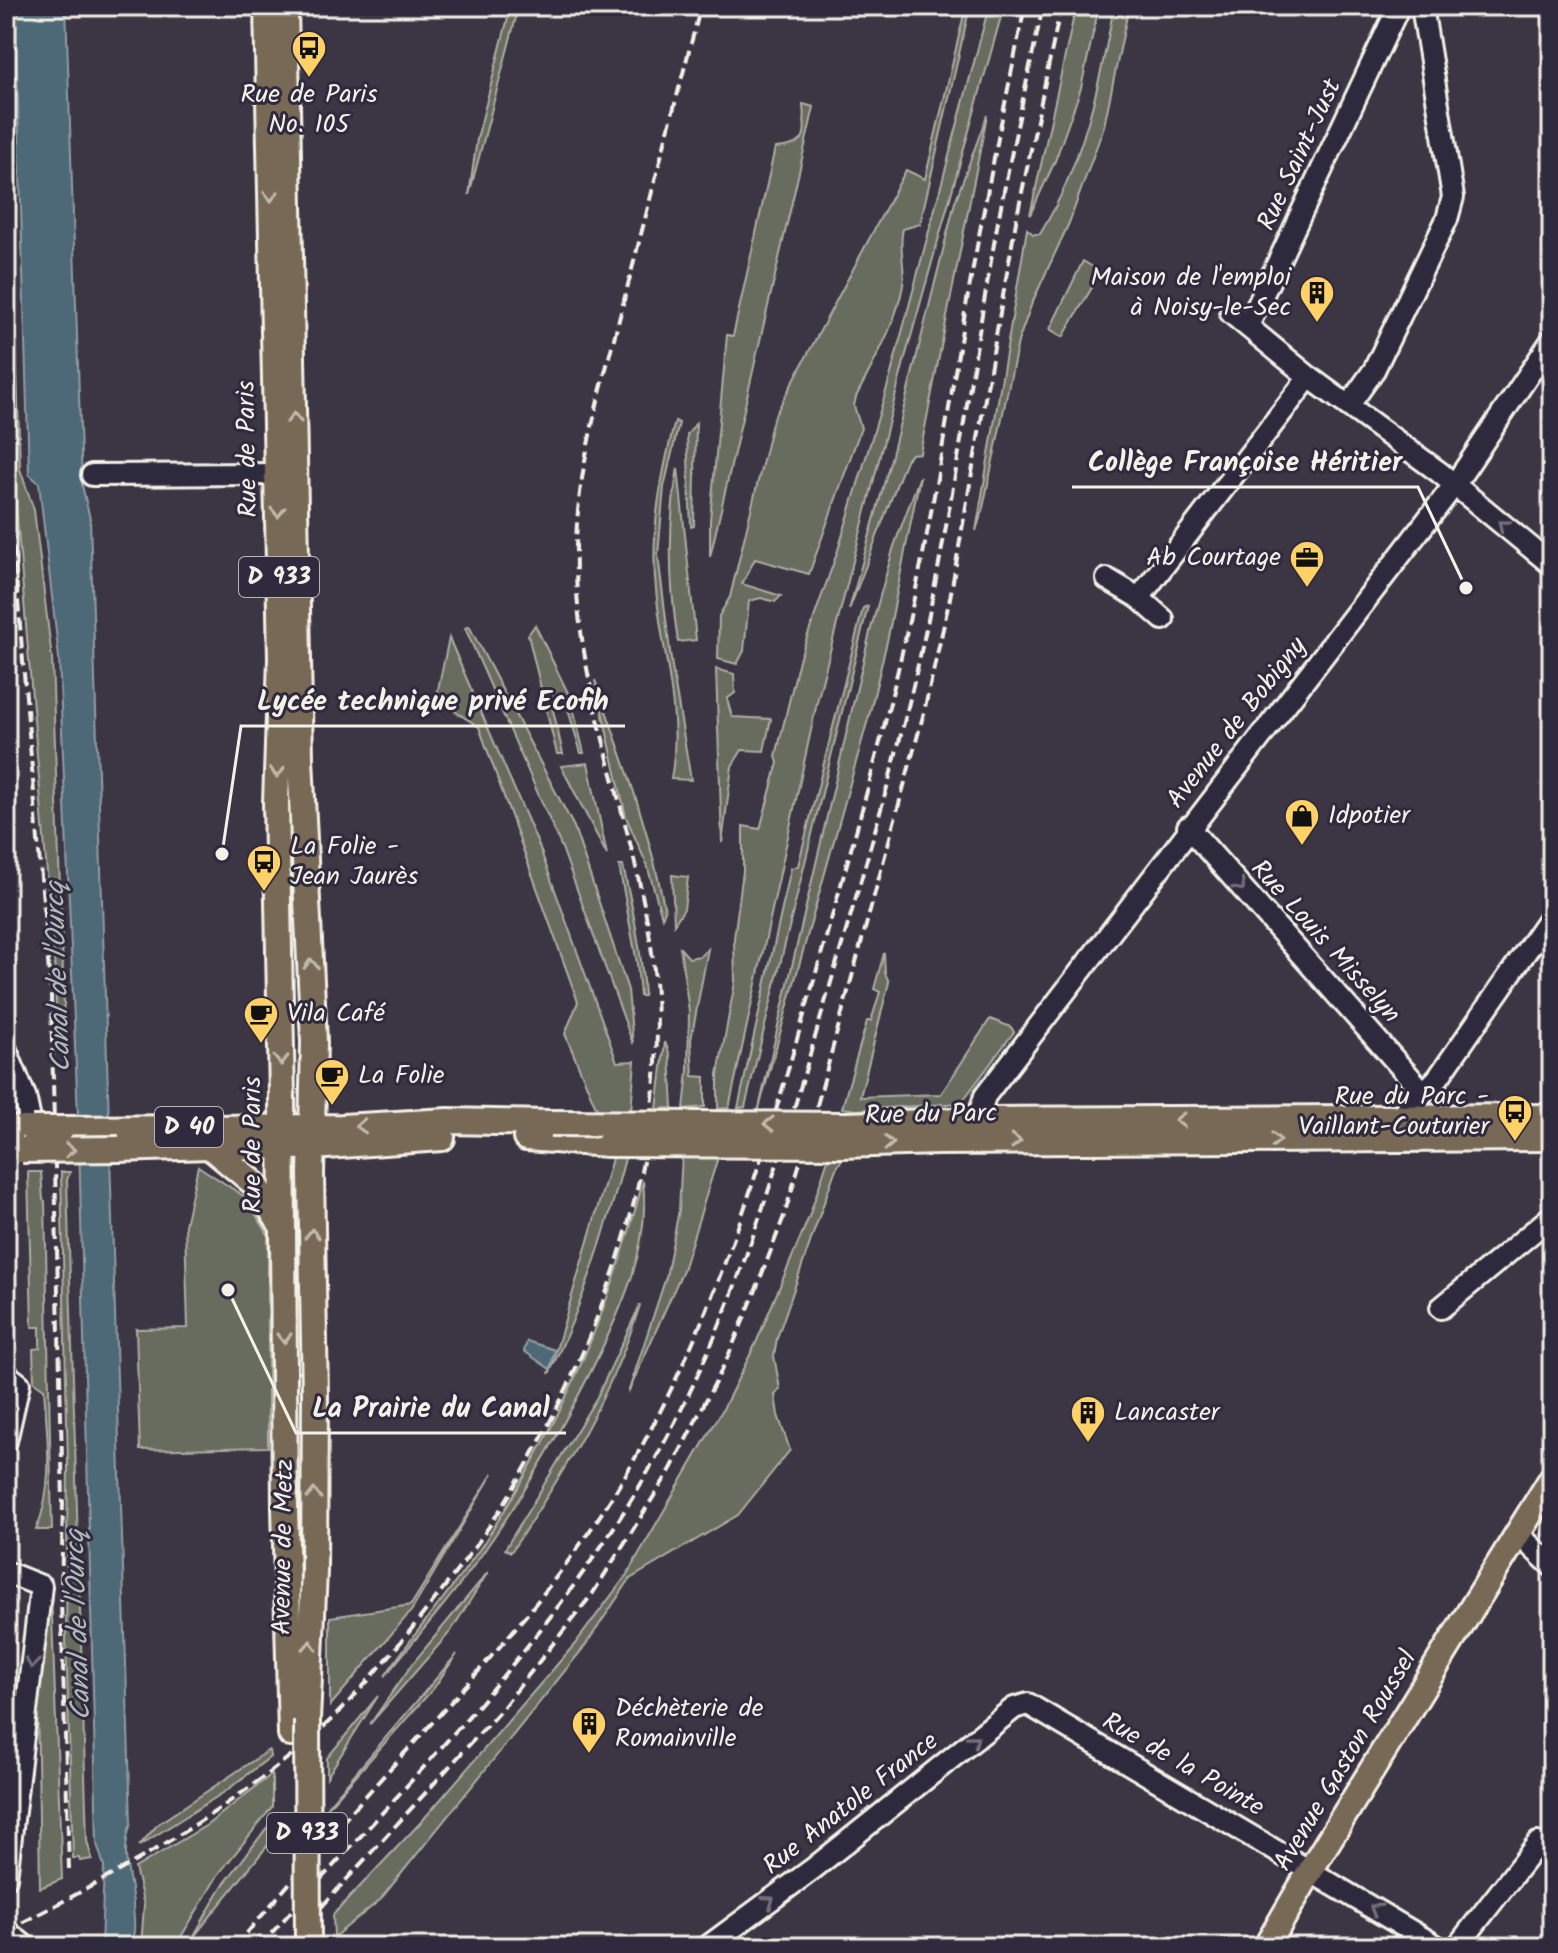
<svg xmlns="http://www.w3.org/2000/svg" width="1558" height="1953" viewBox="0 0 1558 1953" font-family="Kalam,sans-serif">
<rect width="100%" height="100%" fill="#3c3543"/>
<filter id="ink" filterUnits="userSpaceOnUse"><feTurbulence type="fractalNoise" baseFrequency=".0125" numOctaves="2"/><feDisplacementMap in="SourceGraphic" scale="16" xChannelSelector="R" yChannelSelector="G"/><feConvolveMatrix kernelMatrix="1 2 1 2 8 2 1 2 1" color-interpolation-filters="sRGB"/></filter>
<g filter="url(#ink)">
<g fill="#676c5f" stroke="#aeaea4" stroke-width="2">
<path d="M6,6L20,469L34,510L52,659L64,1003L62,1021L57,1031L54,956L6,389Z"/>
<path d="M511,6H519L469,195L477,139Z"/>
<path d="M966,6H970L920,224L903,229C898,248 906,267 903,285C896,325 874,361 856,397L854,406L861,428L809,574L755,559L742,584L781,596L775,602L761,598L749,601L744,651L737,664L718,659L719,616L730,597L773,419L906,170L925,179Z"/>
<path d="M989,6H1004L905,358L818,698L729,1108L718,1109V1074L735,982L734,938L743,871V826L760,829L778,763L776,756L799,660L838,550L889,381Z"/>
<path d="M1076,6H1099L1081,88L1055,161L1030,215Z"/>
<path d="M1114,6H1129L1104,126L1069,223L1032,303L1018,342L983,508L976,531L1027,229L1033,234H1040C1082,166 1100,84 1114,6Z"/>
<path d="M803,104L814,107L710,557V520L727,335L733,336L775,148C813,145 804,132 803,104Z"/>
<path d="M987,115L920,453L911,454L906,460L849,610L892,455L955,202Z"/>
<path d="M1083,261L1101,272L1063,337L1050,329Z"/>
<path d="M675,421L679,423L664,487L658,555L672,667L691,780L671,779C683,715 662,653 656,590C650,533 661,476 675,421Z"/>
<path d="M696,423L694,526L691,527L687,435Z"/>
<path d="M678,468L696,640L678,642C669,583 667,527 678,468Z"/>
<path d="M920,476L888,637L870,712L758,1112L870,632L894,546Z"/>
<path d="M868,606L745,1107L738,1108L791,868L798,866L863,608Z"/>
<path d="M535,625L571,699L584,753H581L564,696L551,701L563,754H557L528,635Z"/>
<path d="M469,626L574,827L628,990L633,1044L562,848L465,628Z"/>
<path d="M449,638L539,846L617,1062L635,1061L631,1111L598,1112L565,1034L578,1002L479,727L436,699Z"/>
<path d="M716,669L734,674L735,693L727,699L732,717L771,719L764,751L742,750L732,766L722,843Z"/>
<path d="M595,680C622,756 650,831 665,911L662,917L647,865L626,817Z"/>
<path d="M588,763L607,855L561,766Z"/>
<path d="M619,866H623C633,910 642,951 644,996H640L637,963Z"/>
<path d="M672,875L688,877L684,909L674,924Z"/>
<path d="M680,948L689,958L700,956L708,949L691,1040L693,1076L705,1077V1107L684,1109L688,1071L689,1011Z"/>
<path d="M884,953L885,973L889,982L860,1097L941,1094L990,1019L1011,1027L1014,1032L961,1103L856,1110L842,1108L867,1021H871L880,992L874,989Z"/>
<path d="M665,1042L670,1055L673,1108L657,1109Z"/>
<path d="M830,1153L845,1154L835,1171L777,1338L774,1356L780,1389L775,1395L778,1415L790,1450L738,1515L630,1579L585,1646L380,1900L334,1937L333,1915L422,1821L574,1645L626,1576L723,1409L756,1343L809,1217Z"/>
<path d="M682,1154H719L683,1270L628,1393L666,1277L679,1210Z"/>
<path d="M613,1155H626C606,1231 583,1304 549,1374Z"/>
<path d="M198,1166L245,1197L268,1234V1447L140,1450L136,1329L188,1328L185,1225Z"/>
<path d="M28,1172H41L43,1200L45,1201L52,1530H36C55,1486 47,1436 44,1389L34,1382L33,1349L40,1348V1327H32Z"/>
<path d="M61,1172H70L67,1180L87,1841L92,1859L80,1861L79,1858H73L66,1640L68,1464Z"/>
<path d="M643,1181C651,1247 621,1310 593,1367C563,1427 529,1486 491,1541C459,1589 421,1632 385,1676C417,1628 456,1586 487,1538C561,1425 609,1312 643,1181Z"/>
<path d="M640,1305C611,1397 564,1472 511,1552L505,1549L597,1397Z"/>
<path d="M493,1473L412,1610L330,1706V1617L411,1605Z"/>
<path d="M488,1572L451,1631L370,1724L413,1663Z"/>
<path d="M51,1590L62,1879L40,1888L37,1692Z"/>
<path d="M457,1654L434,1688L327,1808L329,1804Z"/>
<path d="M378,1696L327,1777V1758Z"/>
<path d="M269,1750L270,1757L226,1791L139,1846L158,1824Z"/>
<path d="M272,1774V1807L218,1875L175,1947H141L144,1905L135,1868L207,1825Z"/>
<path d="M269,1825L268,1845L192,1939L221,1888Z"/>
</g>
<g fill="#4e6776" stroke="#909ea4" stroke-width="2">
<path d="M15,6H66L82,485L90,519L131,1823C120,1857 130,1871 133,1904C133,1912 136,1928 133,1936C131,1940 129,1943 128,1947H101L104,1866L97,1844L79,1142L59,658L39,483L29,474Z"/>
<path d="M527,1341L555,1350L550,1369L524,1351Z"/>
</g>
<g fill="none" stroke-linecap="round" stroke-linejoin="round">
<defs>
<g id="minor">
<path d="M1231,313L1309,377L1439,472L1552,565"/>
<path d="M1248,326L1399,6"/>
<path d="M1349,405L1374,370L1447,219L1453,197L1422,6"/>
<path d="M92,475L277,474"/>
<path d="M1107,579L1139,598L1163,619"/>
<path d="M1139,598L1309,377"/>
<path d="M1188,827L1423,1092"/>
<path d="M6,1050L25,1096L32,1129"/>
<path d="M1398,1118L1438,1078L1552,914"/>
<path d="M977,1134V1120L985,1096L1455,484L1552,340"/>
<path d="M1441,1308L1552,1216"/>
<path d="M6,1374L19,1384L6,1441"/>
<path d="M1518,1534L1552,1566"/>
<path d="M6,1572L41,1586L6,1878"/>
<path d="M6,1931L26,1947"/>
<path d="M707,1947L814,1868L1014,1708L1028,1704L1438,1947"/>
<path d="M1457,1947L1538,1843"/>
</g>
<g id="major">
<path d="M267,6L281,658L276,803L282,1097L285,1508L291,1734"/>
<path d="M285,6L300,758L314,1042L311,1174L315,1396L314,1572L307,1720"/>
<path d="M847,1125L977,1120L1552,1117"/>
<path d="M6,1129H32"/>
<path d="M61,1129L342,1127L448,1121L551,1123"/>
<path d="M526,1138L608,1144"/>
<path d="M841,1145L938,1142L1552,1138"/>
<path d="M209,1146L255,1184L280,1223"/>
<path d="M119,1149L209,1146L312,1147L442,1138"/>
<path d="M1266,1947L1319,1856L1552,1478"/>
</g>
</defs>
<use href="#minor" stroke="#f4f1e8" stroke-width="26"/>
<use href="#major" stroke="#f4f1e8" stroke-width="30"/>
<use href="#minor" stroke="#2f2a3d" stroke-width="20"/>
<use href="#major" stroke="#776954" stroke-width="24"/>
<g stroke="#f4f1e8" stroke-width="4" stroke-dasharray="12 6" stroke-linecap="butt">
<path d="M6,457L51,997L63,1502L61,1600L69,1869"/>
<path d="M6,1931C112,1877 217,1819 307,1742C347,1707 380,1668 413,1627C445,1586 478,1546 505,1502C594,1357 666,1168 656,996C648,844 572,701 576,548C577,466 602,386 622,308C648,207 674,106 701,6"/>
<path d="M235,1947C289,1884 342,1821 398,1760C478,1673 558,1586 620,1484C712,1331 761,1165 810,994C844,873 880,753 907,630C931,525 947,418 965,312C983,210 1004,108 1025,6"/>
<path d="M259,1947C390,1801 534,1661 636,1492C726,1344 774,1179 822,1013C859,886 898,759 926,629C954,496 973,361 997,227C1011,153 1027,80 1043,6"/>
<path d="M285,1947L501,1710L593,1593L671,1469L726,1361L754,1295L784,1216L816,1109L923,716L950,598L1017,216L1061,6"/>
</g>
<defs>
<g id="major-bridge">
<path d="M551,1123L847,1125"/>
<path d="M32,1129H61"/>
<path d="M608,1144L841,1145"/>
<path d="M22,1150L119,1149"/>
<path d="M307,1720L308,1947"/>
</g>
</defs>
<use href="#major-bridge" stroke="#f4f1e8" stroke-width="30" stroke-linecap="butt"/>
<use href="#major-bridge" stroke="#776954" stroke-width="24"/>
</g>
<defs><path id="oneway-chevron" d="M-2-3.5L2.5 0L-2 3.5" fill="none" stroke-width="1.6" stroke-linecap="round" stroke-linejoin="round" transform="scale(2)"/></defs>
<g stroke="#c2bbad">
<use href="#oneway-chevron" transform="translate(271 196) rotate(89)"/>
<use href="#oneway-chevron" transform="translate(294 418) rotate(-91)"/>
<use href="#oneway-chevron" transform="translate(278 512) rotate(89)"/>
<use href="#oneway-chevron" transform="translate(277 772) rotate(92)"/>
<use href="#oneway-chevron" transform="translate(311 964) rotate(-92)"/>
<use href="#oneway-chevron" transform="translate(281 1060) rotate(88)"/>
<use href="#oneway-chevron" transform="translate(1180 1120) rotate(180)"/>
<use href="#oneway-chevron" transform="translate(769 1124) rotate(-180)"/>
<use href="#oneway-chevron" transform="translate(361 1126) rotate(177)"/>
<use href="#oneway-chevron" transform="translate(1276 1140)"/>
<use href="#oneway-chevron" transform="translate(1016 1141)"/>
<use href="#oneway-chevron" transform="translate(889 1143) rotate(-2)"/>
<use href="#oneway-chevron" transform="translate(70 1150)"/>
<use href="#oneway-chevron" transform="translate(312 1234) rotate(-91)"/>
<use href="#oneway-chevron" transform="translate(284 1338) rotate(90)"/>
<use href="#oneway-chevron" transform="translate(314 1494) rotate(-90)"/>
<use href="#oneway-chevron" transform="translate(310 1646) rotate(-87)"/>
</g>
<g stroke="#747079">
<use href="#oneway-chevron" transform="translate(1503 525) rotate(-140)"/>
<use href="#oneway-chevron" transform="translate(1240 886) rotate(48)"/>
<use href="#oneway-chevron" transform="translate(32 1663) rotate(97)"/>
<use href="#oneway-chevron" transform="translate(974 1740) rotate(-39)"/>
<use href="#oneway-chevron" transform="translate(769 1901) rotate(-36)"/>
<use href="#oneway-chevron" transform="translate(1375 1909) rotate(-149)"/>
</g>
</g>
<defs>
<symbol id="bus-pin" viewBox="-11 -11 22 30"><path d="M0 17L-7.5 6A9.5 9.5 0 1 1 7.5 6Z" fill="#ffd166" stroke="#2f2a3d"/><path d="M-5-6H5V4H4V6H2V4H-2V6H-4V4H-5ZM-3.5-4V0h7V-4ZM-3.5 1.2v1.5H-2V1.2ZM2 1.2v1.5H3.5V1.2Z" fill="#111"/></symbol>
<symbol id="building-pin" viewBox="-11 -11 22 30"><path d="M0 17L-7.5 6A9.5 9.5 0 1 1 7.5 6Z" fill="#ffd166" stroke="#2f2a3d"/><path d="M-4-6H4V6H1V3H-1V6H-4ZM-2.5-4.3h1.7v1.8h-1.7ZM.8-4.3h1.7v1.8H.8ZM-2.5-1h1.7V.8h-1.7ZM.8-1h1.7V.8H.8Z" fill="#111"/></symbol>
<symbol id="office-pin" viewBox="-11 -11 22 30"><path d="M0 17L-7.5 6A9.5 9.5 0 1 1 7.5 6Z" fill="#ffd166" stroke="#2f2a3d"/><path d="M-6-3h4V-5.5h4V-3h4V5H-6ZM-1-4.5V-3h2v-1.5ZM-6 0V1H6V0Z" fill="#111"/></symbol>
<symbol id="shop-pin" viewBox="-11 -11 22 30"><path d="M0 17L-7.5 6A9.5 9.5 0 1 1 7.5 6Z" fill="#ffd166" stroke="#2f2a3d"/><path d="M-5-2.5h2.3a2.7 3.5 0 0 1 5.4 0H5L5.5 6h-11ZM-1.5-2.5h3a1.5 2.3 0 0 0-3 0Z" fill="#111"/></symbol>
<symbol id="cafe-pin" viewBox="-11 -11 22 30"><path d="M0 17L-7.5 6A9.5 9.5 0 1 1 7.5 6Z" fill="#ffd166" stroke="#2f2a3d"/><path d="M-5.5-4.5H6V0H3Q3 3.5 0 3.5H-2.5Q-5.5 3.5-5.5 0ZM3-3.2v2h1.7v-2ZM-6 4.5H4V6H-6Z" fill="#111"/></symbol>
</defs>
<g fill-rule="evenodd">
<use href="#bus-pin" x="289" y="28" width="40" height="54"/>
<use href="#building-pin" x="1297" y="273" width="40" height="54"/>
<use href="#office-pin" x="1287" y="538" width="40" height="54"/>
<use href="#shop-pin" x="1282" y="796" width="40" height="54"/>
<use href="#bus-pin" x="244" y="842" width="40" height="54"/>
<use href="#cafe-pin" x="241" y="994" width="40" height="54"/>
<use href="#cafe-pin" x="312" y="1056" width="40" height="54"/>
<use href="#bus-pin" x="1495" y="1092" width="40" height="54"/>
<use href="#building-pin" x="1068" y="1393" width="40" height="54"/>
<use href="#building-pin" x="569" y="1704" width="40" height="54"/>
</g>
<g text-anchor="middle" dominant-baseline="central" stroke-width="6" stroke-linejoin="round" paint-order="stroke">
<g fill="#2f2a3d" stroke="#b9b5b5" stroke-width="2">
<rect x="239" y="557" width="80" height="40" rx="6"/>
<rect x="155" y="1107" width="68" height="40" rx="6"/>
<rect x="267" y="1813" width="80" height="40" rx="6"/>
</g>
<g font-size="24" font-weight="bold" fill="#f4f1e8">
<text x="279" y="577">D 933</text>
<text x="189" y="1127">D 40</text>
<text x="307" y="1833">D 933</text>
</g>
<g font-size="26" fill="#f4f1e8" stroke="#2f2a3d" text-anchor="start">
<text x="309" y="95" text-anchor="middle">Rue de Paris<tspan x="309" dy="30">No. 105</tspan></text>
<text x="1291" y="278" text-anchor="end">Maison de l'emploi<tspan x="1291" dy="30">à Noisy-le-Sec</tspan></text>
<text x="1281" y="558" text-anchor="end">Ab Courtage</text>
<text x="1328" y="816">Idpotier</text>
<text x="290" y="847">La Folie -<tspan x="290" dy="30">Jean Jaurès</tspan></text>
<text x="287" y="1014">Vila Café</text>
<text x="358" y="1076">La Folie</text>
<text x="1489" y="1097" text-anchor="end">Rue du Parc -<tspan x="1489" dy="30">Vaillant-Couturier</tspan></text>
<text x="1114" y="1413">Lancaster</text>
<text x="615" y="1709">Déchèterie de<tspan x="615" dy="30">Romainville</tspan></text>
</g>
<g font-size="26" fill="#f4f1e8" stroke="#2f2a3d">
<text transform="translate(1300 155) rotate(-65)">Rue Saint-Just</text>
<text transform="translate(248 449) rotate(-91)">Rue de Paris</text>
<text transform="translate(1237 723) rotate(-52)">Avenue de Bobigny</text>
<text transform="translate(1325 942) rotate(48)">Rue Louis Misselyn</text>
<text transform="translate(931 1115) rotate(-1)">Rue du Parc</text>
<text transform="translate(253 1145) rotate(-90)">Rue de Paris</text>
<text transform="translate(284 1547) rotate(-89)">Avenue de Metz</text>
<text transform="translate(1346 1761) rotate(-59)">Avenue Gaston Roussel</text>
<text transform="translate(1183 1765) rotate(30)">Rue de la Pointe</text>
<text transform="translate(851 1804) rotate(-38)">Rue Anatole France</text>
</g>
<g font-size="28" font-style="italic" fill="#b2baba" stroke="#2f2a3d">
<text transform="translate(59 977) rotate(-92)">Canal de l'Ourcq</text>
<text transform="translate(79 1625) rotate(-92)">Canal de l'Ourcq</text>
</g>
</g>
<path fill="none" stroke="#f4f1e8" stroke-width="3" d="M1466 588L1418 487H1072M222 854L241 726H625M228 1290L296 1433H566"/>
<g fill="#f4f1e8" stroke="#2f2a3d" stroke-width="3">
<circle cx="1466" cy="588" r="8"/>
<circle cx="222" cy="854" r="8"/>
<circle cx="228" cy="1290" r="8"/>
</g>
<g font-size="28" text-anchor="middle" font-weight="bold" fill="#f4f1e8" stroke="#2f2a3d" stroke-width="6" stroke-linejoin="round" paint-order="stroke">
<text x="1245" y="471">Collège Françoise Héritier</text>
<text x="433" y="710">Lycée technique privé Ecofih</text>
<text x="431" y="1417">La Prairie du Canal</text>
</g>
<rect width="1558" height="1953" fill="none" stroke="#2f2a3d" stroke-width="32"/>
<rect x="16" y="16" width="1526" height="1921" fill="none" stroke="#f4f1e8" stroke-width="3" filter="url(#ink)"/>
</svg>
